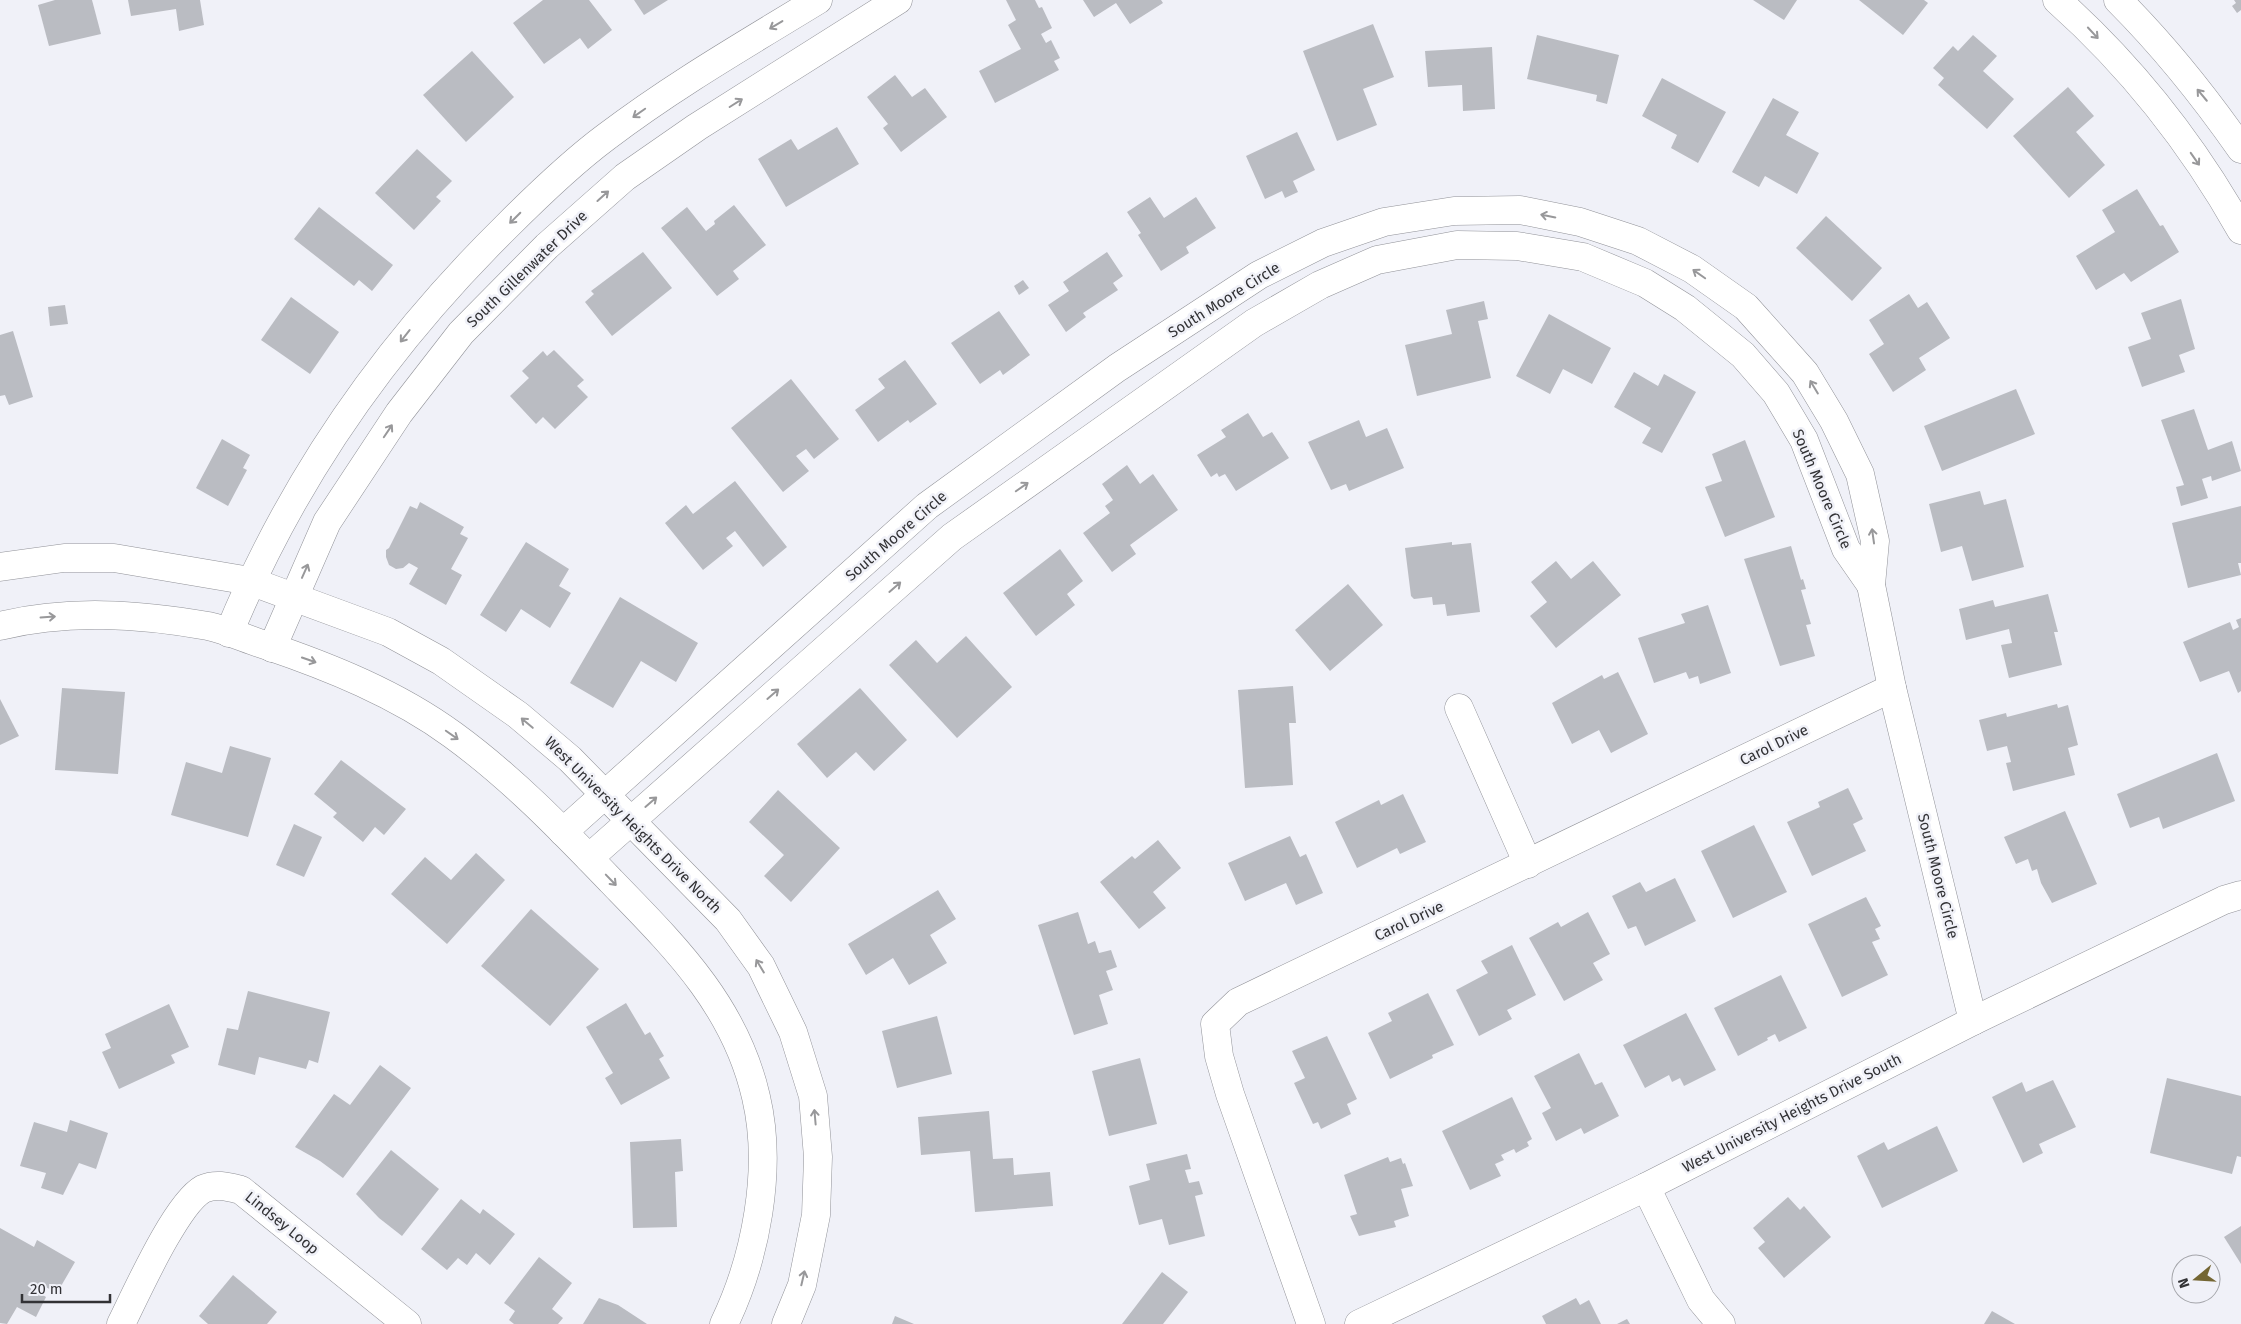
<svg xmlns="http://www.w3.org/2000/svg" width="2241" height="1324" viewBox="0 0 2241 1324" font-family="'Fira Sans',sans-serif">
<rect width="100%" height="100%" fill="#f0f1f8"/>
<g fill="#babcc2">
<path d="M55,0H92L101,34L49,46L38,5Z"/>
<path d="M128,0H200L204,25L179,31L176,9L131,16Z"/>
<path d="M543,0H589L612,30L588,49L580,38L544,64L513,23Z"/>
<path d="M634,0H668L644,15Z"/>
<path d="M1006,0H1035L1039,8L1042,7L1052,28L1041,34L1046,43L1051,40L1060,58L1054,61L1059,70L995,103L979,71L1021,49L1008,25L1016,20Z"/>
<path d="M1083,0H1161L1163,3L1130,24L1116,3L1094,17Z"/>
<path d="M1753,0H1797L1784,20Z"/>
<path d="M1859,0H1924L1928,3L1903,35Z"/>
<path d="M2234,0H2241V10L2237,13L2232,6L2236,3Z"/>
<path d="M1373,24L1394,77L1363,89L1377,125L1337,141L1303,51Z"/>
<path d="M1537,35L1619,55L1607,104L1596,101L1597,95L1527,79Z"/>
<path d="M1973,35L1997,56L1983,71L2014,99L1987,129L1938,85L1944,78L1933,68L1953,46L1958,51Z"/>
<path d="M1492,47L1495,109L1463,111L1462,85L1428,87L1425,51Z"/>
<path d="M472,51L514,97L466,142L423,95Z"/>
<path d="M895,75L912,97L925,88L947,117L901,152L883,128L888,124L867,97Z"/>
<path d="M1662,78L1726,112L1698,163L1671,148L1677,135L1642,116Z"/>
<path d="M2068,87L2094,116L2076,132L2105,165L2069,198L2013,136Z"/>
<path d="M1773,98L1799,112L1786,135L1819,153L1797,194L1765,176L1759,187L1732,172Z"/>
<path d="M837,127L859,164L786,207L758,159L791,139L798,150Z"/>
<path d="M1297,132L1315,170L1293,181L1298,192L1285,198L1282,191L1265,199L1246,156Z"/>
<path d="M417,149L452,181L436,197L441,201L414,230L375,193Z"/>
<path d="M2137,189L2160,226L2163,225L2179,252L2131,282L2124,273L2096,290L2076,256L2115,232L2102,210Z"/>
<path d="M1150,197L1164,218L1196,197L1216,228L1186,247L1189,253L1161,271L1138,235L1141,233L1127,212Z"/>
<path d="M734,205L766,245L733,271L739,279L717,296L661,228L687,207L706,231L715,224L714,221Z"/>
<path d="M319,207L393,265L372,291L359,280L354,286L294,239Z"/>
<path d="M1826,216L1882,268L1852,301L1796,248Z"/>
<path d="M643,252L672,288L612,336L585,302L594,294L591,291Z"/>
<path d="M1107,252L1123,276L1113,283L1118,290L1083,313L1086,317L1066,332L1048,305L1069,291L1063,282Z"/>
<path d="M1023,280L1029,288L1019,295L1014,286Z"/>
<path d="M1909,294L1918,308L1927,302L1950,338L1919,358L1926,370L1893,392L1869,354L1884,344L1869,320Z"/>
<path d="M291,297L339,332L310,374L261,340Z"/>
<path d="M2181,299L2195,349L2179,355L2185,372L2142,387L2128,347L2151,339L2141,313Z"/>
<path d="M1484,301L1488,319L1478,321L1491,378L1417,396L1405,345L1452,334L1446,310Z"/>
<path d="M65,305L68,324L50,326L48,307Z"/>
<path d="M999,311L1030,355L1003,375L1000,370L980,384L951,343Z"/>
<path d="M1549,314L1611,348L1592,384L1563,369L1550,394L1516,376Z"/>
<path d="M13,331L33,397L9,405L5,395L0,396V335Z"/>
<path d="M554,350L584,380L577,386L588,397L555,429L543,417L536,424L510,396L529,378L522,371L543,351L547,356Z"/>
<path d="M905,360L937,404L910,423L908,420L878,442L855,410L885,388L878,379Z"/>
<path d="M1634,372L1658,386L1664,374L1696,392L1662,453L1642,443L1651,428L1614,407Z"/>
<path d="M791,379L839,439L814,459L806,449L796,456L809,471L783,492L731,428Z"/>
<path d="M2016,389L2035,434L1942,471L1924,426Z"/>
<path d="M2194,409L2208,450L2232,441L2241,471L2212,481L2211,476L2202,479L2208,498L2181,506L2176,487L2184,485L2161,420Z"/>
<path d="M1248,413L1263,437L1272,432L1289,458L1236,491L1225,474L1219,477L1217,473L1211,477L1197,455L1226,437L1221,430Z"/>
<path d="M1359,420L1366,437L1387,428L1404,468L1349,491L1346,484L1331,490L1308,442Z"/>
<path d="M222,439L250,455L243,468L247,470L228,506L196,488Z"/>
<path d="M1745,440L1775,517L1725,537L1705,487L1722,481L1712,454Z"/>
<path d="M1127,465L1140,484L1153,474L1178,510L1130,545L1136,554L1112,572L1083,533L1110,513L1105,506L1113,500L1102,484Z"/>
<path d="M735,481L787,547L763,567L735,531L726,538L733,546L703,570L665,523L686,505L693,514Z"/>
<path d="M1980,491L1984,505L2006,499L2024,567L1972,581L1962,546L1941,552L1929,504Z"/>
<path d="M420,502L464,527L460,534L468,538L451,569L462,575L446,605L409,584L418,568L409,563L403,568L396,569L389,565L386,557V550L389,548L410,506L417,509Z"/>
<path d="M2241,506V563H2238L2241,575L2188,588L2172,523Z"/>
<path d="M526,542L569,569L559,586L571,593L550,628L521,609L506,632L480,615Z"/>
<path d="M1452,542V545L1471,543L1480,612L1447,616L1445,604L1433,605L1432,597L1414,599L1411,596L1405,548Z"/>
<path d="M1791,546L1801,580L1803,579L1806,589L1801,590L1811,624L1806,625L1815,656L1780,666L1744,559Z"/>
<path d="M1060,549L1083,581L1067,594L1075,605L1036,636L1003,593Z"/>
<path d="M1556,561L1571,579L1593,561L1621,595L1556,648L1530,616L1547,602L1531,582Z"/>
<path d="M1348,584L1383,625L1330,671L1295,630Z"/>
<path d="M2048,594L2058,632H2054L2062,665L2009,678L2001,645L2012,643L2009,629L1966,640L1959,609L1993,600L1995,607Z"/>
<path d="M620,597L698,643L676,682L641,661L613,708L570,683Z"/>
<path d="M1708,605L1731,673L1700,684L1698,676L1689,679L1686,672L1654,683L1638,638L1685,623L1681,614Z"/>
<path d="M2241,618V691L2238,693L2229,671L2200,682L2183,642L2230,622L2233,630L2239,627L2236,620Z"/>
<path d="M966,636L1012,687L957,738L889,665L916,640L937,663Z"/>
<path d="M1618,672L1648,734L1611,753L1599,730L1572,744L1552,703L1602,675L1604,679Z"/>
<path d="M1293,686L1296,723H1289L1293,785L1245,788L1238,690Z"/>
<path d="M62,688L125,692L118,774L55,770Z"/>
<path d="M860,688L907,740L874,771L856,752L827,778L797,744Z"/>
<path d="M0,699L19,736L0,745Z"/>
<path d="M2057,704L2058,708L2068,705L2078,745L2068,748L2075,775L2013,791L2006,763L2011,762L2007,746L1987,751L1979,720L2006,713L2007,717Z"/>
<path d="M230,746L271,758L248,837L171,815L186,762L222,773Z"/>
<path d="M2217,753L2235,801L2163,829L2159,817L2130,828L2117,794Z"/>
<path d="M341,760L406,809L384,835L375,827L363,842L333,817L337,813L314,794Z"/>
<path d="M1848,788L1863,819L1853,824L1866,851L1812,876L1787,822L1820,807L1818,802Z"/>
<path d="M778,790L840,848L791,902L764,876L784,855L749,822Z"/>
<path d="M1403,794L1426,842L1400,854L1397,848L1357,868L1335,822L1379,800L1381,805Z"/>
<path d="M2065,811L2097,884L2052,903L2041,883L2037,869L2032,871L2028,859L2016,864L2004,837Z"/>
<path d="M294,824L322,837L304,877L276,865Z"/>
<path d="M1754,825L1787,892L1733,918L1701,851Z"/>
<path d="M1290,836L1300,857L1306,854L1323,893L1296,905L1286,883L1245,901L1228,863Z"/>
<path d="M1158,840L1181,868L1153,892L1166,908L1139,929L1100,882L1132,856L1135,859Z"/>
<path d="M476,853L505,880L447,944L391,894L425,857L451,880Z"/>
<path d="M1675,878L1696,921L1645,946L1636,926L1628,929L1612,896L1640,882L1646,892Z"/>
<path d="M938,890L956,919L930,935L947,963L909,985L893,958L866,975L848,944Z"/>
<path d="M1866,897L1881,926L1875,929L1880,939L1872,942L1888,975L1842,997L1808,924Z"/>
<path d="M531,909L599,969L550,1026L481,966Z"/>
<path d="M1078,912L1088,944L1095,941L1099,953L1111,950L1117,967L1106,971L1113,990L1099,995L1108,1024L1074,1035L1038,925Z"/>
<path d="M1588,912L1610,954L1593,963L1603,980L1564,1001L1529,938L1558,922L1561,927Z"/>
<path d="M1512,945L1536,995L1507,1010L1512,1019L1479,1036L1456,990L1488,973L1481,961Z"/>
<path d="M1781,975L1807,1028L1779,1042L1775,1034L1767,1038L1768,1040L1738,1056L1714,1008Z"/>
<path d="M248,991L330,1012L318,1063L309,1060L306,1069L259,1057L255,1075L218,1065L227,1028L238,1030Z"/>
<path d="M1428,993L1454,1045L1432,1055L1433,1058L1390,1079L1368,1033L1392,1021L1388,1013Z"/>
<path d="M626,1003L645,1035L650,1032L664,1056L659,1059L670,1078L621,1105L605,1078L613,1073L586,1027Z"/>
<path d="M169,1004L189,1047L171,1055L175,1063L119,1089L102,1052L111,1048L105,1034Z"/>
<path d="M1686,1013L1716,1070L1684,1086L1680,1078L1672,1082L1669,1075L1645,1088L1623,1045Z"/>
<path d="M937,1016L952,1074L897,1088L882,1031Z"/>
<path d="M1327,1036L1357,1099L1347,1104L1351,1114L1321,1129L1318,1122L1313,1124L1294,1083L1305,1078L1292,1051Z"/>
<path d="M1579,1053L1595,1085L1602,1082L1619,1116L1584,1134L1581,1128L1556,1141L1542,1113L1551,1108L1534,1076Z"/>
<path d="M1140,1058L1157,1124L1109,1136L1092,1071Z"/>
<path d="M380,1065L411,1088L343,1178L320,1161L295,1147L334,1094L350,1105Z"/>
<path d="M2167,1078L2241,1096V1157L2237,1156L2232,1174L2150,1153Z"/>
<path d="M2053,1080L2076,1127L2039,1144L2043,1153L2023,1163L1992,1097L2022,1082L2026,1092Z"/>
<path d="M1512,1097L1532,1139L1527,1142L1529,1146L1516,1153L1514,1149L1501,1155L1504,1160L1495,1164L1501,1176L1470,1190L1442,1131Z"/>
<path d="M989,1111L993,1159L1013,1158L1014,1175L1050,1172L1053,1206L975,1212L970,1151L921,1155L918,1117Z"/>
<path d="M70,1120L108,1133L96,1169L79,1163L63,1195L41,1188L46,1173L20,1166L34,1122L67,1132Z"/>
<path d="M1937,1126L1958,1171L1882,1208L1857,1156L1884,1142L1888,1150Z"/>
<path d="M681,1139L683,1171L675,1172L677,1227L633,1228L630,1142Z"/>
<path d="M391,1150L439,1189L402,1236L379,1218L356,1194Z"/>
<path d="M1187,1154L1191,1169L1185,1170L1189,1183L1199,1181L1203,1194L1195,1196L1205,1236L1169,1245L1162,1219L1139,1225L1129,1186L1150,1180L1146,1164Z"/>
<path d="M1388,1157L1390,1162L1401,1158L1403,1164L1405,1163L1413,1186L1401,1189L1409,1216L1394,1221L1396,1227L1359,1236L1350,1216L1357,1214L1344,1175Z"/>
<path d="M1788,1197L1800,1210L1804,1206L1831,1237L1784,1278L1758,1248L1765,1242L1753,1228Z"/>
<path d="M461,1199L480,1214L483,1209L515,1234L490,1265L476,1253L467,1265L458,1258L447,1270L421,1249Z"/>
<path d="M2241,1226V1264L2224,1237Z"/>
<path d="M0,1228L34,1247L37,1240L75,1262L57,1293L40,1284L36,1291L46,1297L36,1317L17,1307L7,1324L0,1323Z"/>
<path d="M539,1257L572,1283L552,1309L563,1318L558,1324H514L509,1320L515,1311L504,1303Z"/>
<path d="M1162,1272L1188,1292L1163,1324H1122Z"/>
<path d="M233,1275L277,1312L267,1324H208L199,1316Z"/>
<path d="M599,1298L618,1305L647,1324H583Z"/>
<path d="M1576,1298L1580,1305L1589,1300L1601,1324H1546L1542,1316Z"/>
<path d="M1992,1311L2015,1324H1984Z"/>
<path d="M895,1316L914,1324H892Z"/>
<path d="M1627,1319L1630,1324H1617Z"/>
</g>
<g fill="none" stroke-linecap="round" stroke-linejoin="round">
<defs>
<g id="minor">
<path d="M2057,0C2130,65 2193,145 2241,230"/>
<path d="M2118,0C2164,46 2204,96 2241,149"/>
<path d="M229,633C292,479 389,342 507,226C538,195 571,163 606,137C673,86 746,44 818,0"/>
<path d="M272,648L327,522L399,413L461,333L547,246L625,177L697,127L898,0"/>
<path d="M1459,708L1528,864"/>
<path d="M563,832L927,506L1117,368L1259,275L1323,243L1384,222L1454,211L1520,210L1580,222L1638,241L1692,269L1746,307L1805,373L1834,421L1860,474L1875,541L1871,585L1892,688L1973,1021"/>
<path d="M589,858L952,537L1254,323L1320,285L1377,260L1457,245L1517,246L1583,257L1645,283L1685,308L1743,355L1776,393L1804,440L1846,549L1871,585"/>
<path d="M1646,1187L1701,1300L1721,1324"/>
<path d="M121,1324C136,1294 176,1204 203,1189C216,1183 229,1187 241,1190L407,1324"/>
<path d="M1311,1324L1230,1094L1219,1056L1215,1024L1238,1002L1892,688"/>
</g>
<g id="tertiary">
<path d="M0,567L64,558H114L250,581L388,632L441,661L518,715L570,759L728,920L761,966L793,1032L813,1096L818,1157L816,1215L802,1285L786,1324"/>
<path d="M0,626C68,609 139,614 208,626C227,630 246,639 265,645C330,667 397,694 453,735C512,778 561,829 611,881C674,946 735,1005 756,1097C773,1169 756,1258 724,1324"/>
<path d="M1359,1324L1646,1187L1973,1021L2224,900L2241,895"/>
</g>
</defs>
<use href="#minor" stroke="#919298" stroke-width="29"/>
<use href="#tertiary" stroke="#919298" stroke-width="29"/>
<use href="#minor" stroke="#fff" stroke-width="28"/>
<use href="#tertiary" stroke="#fff" stroke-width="28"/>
</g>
<defs><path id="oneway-shaft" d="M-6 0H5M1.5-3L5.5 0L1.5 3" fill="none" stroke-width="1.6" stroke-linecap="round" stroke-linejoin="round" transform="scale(1.25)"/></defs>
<g stroke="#98989a">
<use href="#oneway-shaft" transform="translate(776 25) rotate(149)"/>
<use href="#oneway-shaft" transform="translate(2093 33) rotate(47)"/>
<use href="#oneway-shaft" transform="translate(2202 95) rotate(-130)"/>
<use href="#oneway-shaft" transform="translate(736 103) rotate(-32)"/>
<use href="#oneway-shaft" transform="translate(639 113) rotate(145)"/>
<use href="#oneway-shaft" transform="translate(2195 159) rotate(55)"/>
<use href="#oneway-shaft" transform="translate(603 196) rotate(-42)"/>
<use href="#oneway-shaft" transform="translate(1548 216) rotate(-169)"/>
<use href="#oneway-shaft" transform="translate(515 218) rotate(135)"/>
<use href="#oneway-shaft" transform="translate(1699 274) rotate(-145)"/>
<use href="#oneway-shaft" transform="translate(405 336) rotate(128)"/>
<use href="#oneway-shaft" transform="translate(1814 387) rotate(-121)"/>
<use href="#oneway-shaft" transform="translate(388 431) rotate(-56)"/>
<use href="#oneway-shaft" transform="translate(1022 487) rotate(-35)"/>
<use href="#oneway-shaft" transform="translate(1873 536) rotate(-98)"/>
<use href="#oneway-shaft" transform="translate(305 571) rotate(-66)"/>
<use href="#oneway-shaft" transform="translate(895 587) rotate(-41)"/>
<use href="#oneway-shaft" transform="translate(48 617) rotate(-4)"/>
<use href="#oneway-shaft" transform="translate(309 660) rotate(19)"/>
<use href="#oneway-shaft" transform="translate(773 694) rotate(-41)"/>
<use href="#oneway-shaft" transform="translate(527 723) rotate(-140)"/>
<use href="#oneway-shaft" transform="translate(452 735) rotate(35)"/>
<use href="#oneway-shaft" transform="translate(651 802) rotate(-41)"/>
<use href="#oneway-shaft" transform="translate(611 880) rotate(46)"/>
<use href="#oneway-shaft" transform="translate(760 966) rotate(-121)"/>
<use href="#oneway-shaft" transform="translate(815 1117) rotate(-95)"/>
<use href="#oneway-shaft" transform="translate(803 1278) rotate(-77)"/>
</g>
<g text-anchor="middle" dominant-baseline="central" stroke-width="5" stroke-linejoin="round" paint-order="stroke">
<g font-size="15" fill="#323235" stroke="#f0f1f8">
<text transform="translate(527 269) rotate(-44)">South Gillenwater Drive</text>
<text transform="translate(1224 300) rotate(-32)">South Moore Circle</text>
<text transform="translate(1822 489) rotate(67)">South Moore Circle</text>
<text transform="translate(896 536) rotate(-41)">South Moore Circle</text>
<text transform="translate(1774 745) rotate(-26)">Carol Drive</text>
<text transform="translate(633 825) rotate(45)">West University Heights Drive North</text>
<text transform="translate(1938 876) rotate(76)">South Moore Circle</text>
<text transform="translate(1409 921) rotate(-25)">Carol Drive</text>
<text transform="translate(1792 1113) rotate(-27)">West University Heights Drive South</text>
<text transform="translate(282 1223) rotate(39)">Lindsey Loop</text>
</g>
</g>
<g transform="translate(2196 1279) rotate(252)"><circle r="24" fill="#f0f1f8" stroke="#a4a5aa"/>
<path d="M0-4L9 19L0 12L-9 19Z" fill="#746633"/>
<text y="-8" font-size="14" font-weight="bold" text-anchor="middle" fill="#323235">N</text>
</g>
<path d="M22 1294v8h88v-8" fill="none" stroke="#323235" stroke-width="2.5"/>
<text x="30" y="1294" font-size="15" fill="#323235" stroke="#f0f1f8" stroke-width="4" paint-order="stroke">20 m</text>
</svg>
